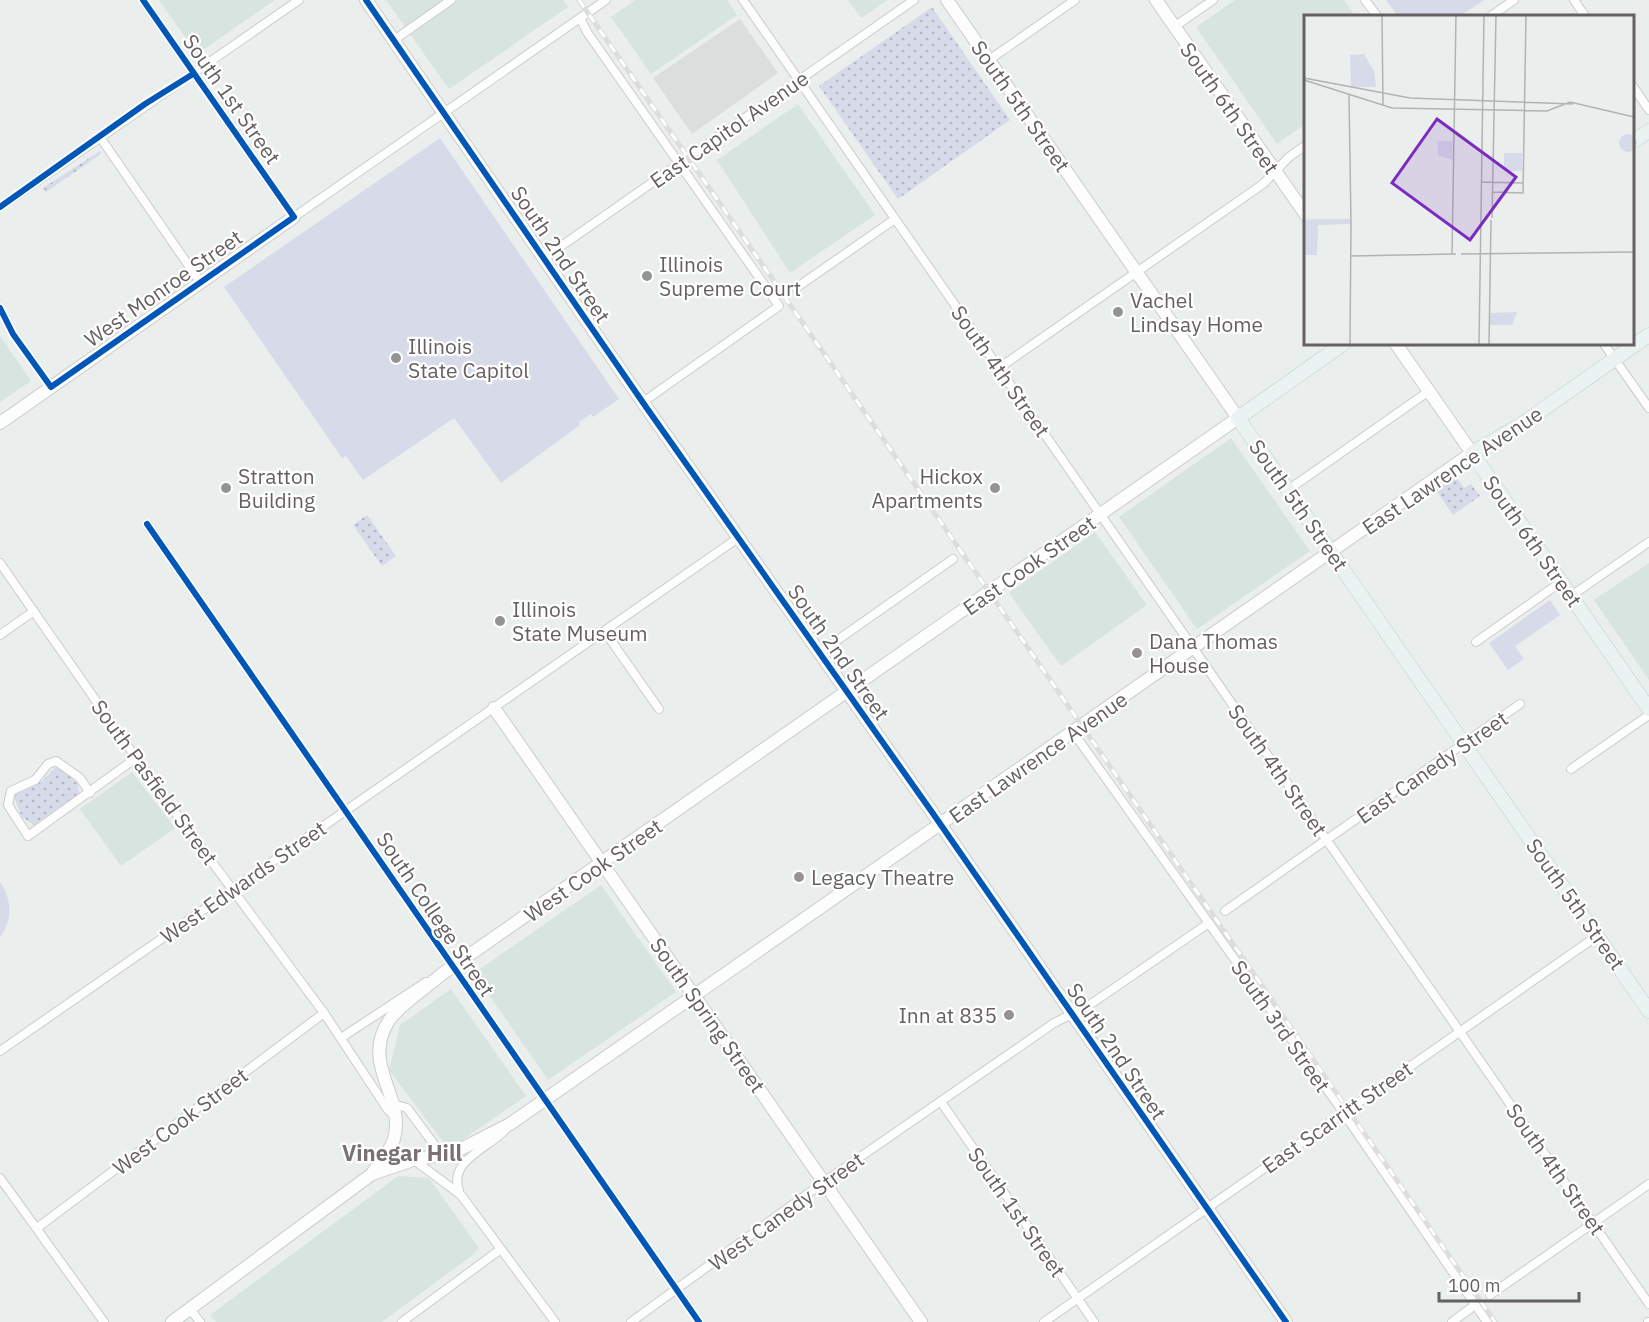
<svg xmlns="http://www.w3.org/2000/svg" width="1649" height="1322" viewBox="0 0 1649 1322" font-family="'IBM Plex Sans',sans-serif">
<defs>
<pattern id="grass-dots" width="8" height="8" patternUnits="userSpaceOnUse" patternTransform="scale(1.5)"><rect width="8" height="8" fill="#d7dae9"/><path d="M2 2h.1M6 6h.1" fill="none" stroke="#b2b4c0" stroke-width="1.8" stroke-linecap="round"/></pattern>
</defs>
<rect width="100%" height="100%" fill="#eaefed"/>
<g fill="#d7e4e0">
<path d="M159,0H275L197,54Z"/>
<path d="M386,0H563L568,7L449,89Z"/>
<path d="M635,0H727L737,15L651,74L611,17Z"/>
<path d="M848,0H888L861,18Z"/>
<path d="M1235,0H1344L1355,16H1306L1305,124L1277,144L1196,27Z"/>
<path d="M798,104L875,215L790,273L717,160Z"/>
<path d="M0,336L31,381L0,402Z"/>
<path d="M1231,438L1310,551L1197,629L1119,517Z"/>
<path d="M1095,532L1147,605L1061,666L1009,593Z"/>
<path d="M1649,563V680L1594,600Z"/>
<path d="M132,772L175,828L121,866L80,809Z"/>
<path d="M601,885L676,992L548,1080L474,973Z"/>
<path d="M451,989L526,1096L462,1140L444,1143L389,1070L400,1025Z"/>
<path d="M398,1176L429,1178L479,1248L474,1254L382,1322H216L210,1315Z"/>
</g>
<path fill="#dadedc" d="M740,19L778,73L692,134L653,78Z"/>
<g fill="url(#grass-dots)">
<path d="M932,7L1010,120L898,199L819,86Z"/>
<path d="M100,151L101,154L46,192L43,188Z"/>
<path d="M1456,477L1464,488L1471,484L1480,496L1453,515L1436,490Z"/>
<path d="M367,515L396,556L382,566L353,525Z"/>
<path d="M56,767H60L78,784L79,794L34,825L22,817L14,797L18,792L41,782Z"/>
</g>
<g fill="#d7dae9">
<path d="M1386,0H1484L1460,16H1398Z"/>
<path d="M440,138L619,399L593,417L591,414L579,422L580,425L501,483L454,418L363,480L346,456L342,458L224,287Z"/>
<path d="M1550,600L1560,615L1515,646L1524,659L1508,670L1489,643Z"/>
<path d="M0,882C12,900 13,920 0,937Z"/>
</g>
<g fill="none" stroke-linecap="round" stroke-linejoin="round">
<defs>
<g id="street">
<path d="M143,0L294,217L606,0"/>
<path d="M743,0L1649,1304"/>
<path d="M1365,0L1377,16"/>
<path d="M1574,0L1585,16"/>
<path d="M1491,16L1514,0"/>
<path d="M580,18L587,32L779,306L643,402"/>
<path d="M1174,27L1213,0"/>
<path d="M394,40L451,0"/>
<path d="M989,60L1075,0"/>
<path d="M1632,85L1649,110"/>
<path d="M100,137L200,282"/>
<path d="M0,207L299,0"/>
<path d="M544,258L914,0"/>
<path d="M796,288L895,219"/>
<path d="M0,308L13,334L51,387"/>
<path d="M1604,344L1649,408"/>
<path d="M999,368L1263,184L1289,157L1306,145"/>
<path d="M1288,490L1429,391"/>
<path d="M147,524L699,1322"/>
<path d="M0,563L152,781L324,1013L388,1110L395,1116"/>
<path d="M1571,596L1649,542"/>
<path d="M605,632L659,709"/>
<path d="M0,635L34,611"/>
<path d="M1476,642L1561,582"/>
<path d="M819,653L953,559"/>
<path d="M1073,732L1336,1102L1487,1322"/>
<path d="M1571,769L1649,715"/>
<path d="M90,793L80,778L56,761L48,764L35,780L11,791L8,805L28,836L136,758"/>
<path d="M1225,911L1520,704"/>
<path d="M341,1038L426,982"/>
<path d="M0,1051L738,538"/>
<path d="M941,1102L1094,1322"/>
<path d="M393,1104L407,1108L442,1155"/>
<path d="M414,1160L461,1195L555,1322"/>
<path d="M0,1178L104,1322"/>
<path d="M459,1191C448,1160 488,1149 506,1129"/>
<path d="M37,1228L324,1013"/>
<path d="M1490,1295L1649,1184"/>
<path d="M190,1309L200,1322"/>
<path d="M402,1322L501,1249"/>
<path d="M631,1322L824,1182L1054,1023L1088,1006L1209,923"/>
<path d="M1044,1322L1597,936"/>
<path d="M1452,1322L1475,1305"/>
<path d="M1648,1322H1649"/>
</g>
<g id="secondary">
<path d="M366,0L646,407L934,815L1286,1322"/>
<path d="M1156,0L1306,215"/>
<path d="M0,423L294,217"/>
<path d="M494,708L921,1322"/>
<path d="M372,1174C379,1163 390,1152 394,1139C406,1095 359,1065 390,1019C401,1004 427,987 442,974L1238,418L947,0"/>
<path d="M172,1322L372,1174L413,1160L455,1152L510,1124L1472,453L1396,344"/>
</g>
<g id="primary">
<path d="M1632,142L1649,131"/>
<path d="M1649,335L1522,424L1472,453L1649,709"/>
<path d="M1343,344L1238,418L1649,1011"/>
</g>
</defs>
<use href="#street" stroke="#cbcccc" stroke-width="10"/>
<use href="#secondary" stroke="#cdcccd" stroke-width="14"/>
<use href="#primary" stroke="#bbd4cc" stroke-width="15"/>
<use href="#street" stroke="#fcfdfc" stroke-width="8"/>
<use href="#secondary" stroke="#fcfdfc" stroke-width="12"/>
<use href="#primary" stroke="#eaf3f1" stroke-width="14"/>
<defs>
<path id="rail" d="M579,0L1495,1322"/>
</defs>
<use href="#rail" stroke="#ddddde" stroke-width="5"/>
<use href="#rail" stroke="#fff" stroke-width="3" stroke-dasharray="9" stroke-linecap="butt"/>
<defs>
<g id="cycleway">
<path d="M366,0L646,407L934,815L1286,1322"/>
<path d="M0,207L145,104L193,74"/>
<path d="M0,308L13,334L51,387L294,217L143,0"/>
<path d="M147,524L699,1322"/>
</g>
</defs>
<use href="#cycleway" stroke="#fff" stroke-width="10"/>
<use href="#cycleway" stroke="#0057b8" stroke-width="6"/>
</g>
<g fill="#959293" stroke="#fff" stroke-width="2">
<circle cx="647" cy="276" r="6"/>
<circle cx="1118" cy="312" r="6"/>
<circle cx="396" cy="358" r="6"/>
<circle cx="226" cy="488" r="6"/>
<circle cx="995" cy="488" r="6"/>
<circle cx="500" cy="621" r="6"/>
<circle cx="1137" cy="653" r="6"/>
<circle cx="799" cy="877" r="6"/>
<circle cx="1009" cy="1015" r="6"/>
</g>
<g text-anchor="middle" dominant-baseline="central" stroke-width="4.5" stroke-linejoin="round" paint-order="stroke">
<g font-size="21" fill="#676063" stroke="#fff">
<text transform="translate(232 99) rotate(55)">South 1st Street</text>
<text transform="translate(1021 106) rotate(55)">South 5th Street</text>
<text transform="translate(1230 108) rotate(55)">South 6th Street</text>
<text transform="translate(729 129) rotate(-35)">East Capitol Avenue</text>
<text transform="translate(561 254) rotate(56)">South 2nd Street</text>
<text transform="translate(163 288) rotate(-35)">West Monroe Street</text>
<text transform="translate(1001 371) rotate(55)">South 4th Street</text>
<text transform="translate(1452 470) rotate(-34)">East Lawrence Avenue</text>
<text transform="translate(1299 505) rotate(55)">South 5th Street</text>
<text transform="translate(1533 541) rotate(55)">South 6th Street</text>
<text transform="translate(1029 565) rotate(-35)">East Cook Street</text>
<text transform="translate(839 652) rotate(55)">South 2nd Street</text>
<text transform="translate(1038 757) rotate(-35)">East Lawrence Avenue</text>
<text transform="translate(1432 767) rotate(-35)">East Canedy Street</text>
<text transform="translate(1278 770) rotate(55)">South 4th Street</text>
<text transform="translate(155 782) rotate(54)">South Pasfield Street</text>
<text transform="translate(593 870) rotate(-35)">West Cook Street</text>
<text transform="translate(243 882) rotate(-35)">West Edwards Street</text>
<text transform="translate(1576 904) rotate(55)">South 5th Street</text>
<text transform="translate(436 914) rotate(56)">South College Street</text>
<text transform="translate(708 1015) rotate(55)">South Spring Street</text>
<text transform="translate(1281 1026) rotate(55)">South 3rd Street</text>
<text transform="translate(1117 1051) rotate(56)">South 2nd Street</text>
<text transform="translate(1337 1117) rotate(-35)">East Scarritt Street</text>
<text transform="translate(180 1121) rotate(-37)">West Cook Street</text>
<text transform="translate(1556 1169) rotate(55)">South 4th Street</text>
<text transform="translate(786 1211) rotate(-36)">West Canedy Street</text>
<text transform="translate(1017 1212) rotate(55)">South 1st Street</text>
</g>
<g font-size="21" fill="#676063" stroke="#fff" text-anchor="start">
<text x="659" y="264">Illinois<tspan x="659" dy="24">Supreme Court</tspan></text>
<text x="1130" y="300">Vachel<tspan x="1130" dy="24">Lindsay Home</tspan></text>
<text x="408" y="346">Illinois<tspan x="408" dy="24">State Capitol</tspan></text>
<text x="238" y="476">Stratton<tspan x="238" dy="24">Building</tspan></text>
<text x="983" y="476" text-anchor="end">Hickox<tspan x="983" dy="24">Apartments</tspan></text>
<text x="512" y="609">Illinois<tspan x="512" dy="24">State Museum</tspan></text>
<text x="1149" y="641">Dana Thomas<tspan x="1149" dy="24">House</tspan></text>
<text x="811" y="877">Legacy Theatre</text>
<text x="997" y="1015" text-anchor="end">Inn at 835</text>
</g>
<g font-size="22" font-weight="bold" fill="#797175" stroke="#fff">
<text x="402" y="1152">Vinegar Hill</text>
</g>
</g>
<g transform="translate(1304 15)">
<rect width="330" height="330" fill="#eaefed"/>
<path d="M60,39L70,56L72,72H47L46,40ZM315 128a9 9 0 1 1 18 0a9 9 0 1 1-18 0ZM134,126H150L149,145L134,140ZM200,138H218V156H200ZM14,204H46V209L14,210L13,240H1L0,205ZM213,297L208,310H186V298Z" fill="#d7dae9"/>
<path fill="none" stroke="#b2b2b2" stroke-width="1.5" d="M78,0L79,90M0,63L106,83L269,89M0,65L88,93L243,96L266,87L330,102M45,79L47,210M178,167L219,168M188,177L219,178L222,0M188,203L192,0M157,239L330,237M148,240L152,0M47,241L152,239M46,330L47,207M175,330L180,0M185,330L187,205"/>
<path fill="#7b2cbf" fill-opacity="0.15" stroke="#7b2cbf" stroke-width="3" d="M133,104L212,162L166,225L88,168Z"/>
<rect width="330" height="330" fill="none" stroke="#676063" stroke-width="3"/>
</g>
<path d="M1439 1292v9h140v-9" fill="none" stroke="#676063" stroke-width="3"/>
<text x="1448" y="1292" font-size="18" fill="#676063" stroke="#ffffff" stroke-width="4.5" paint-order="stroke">100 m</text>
</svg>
